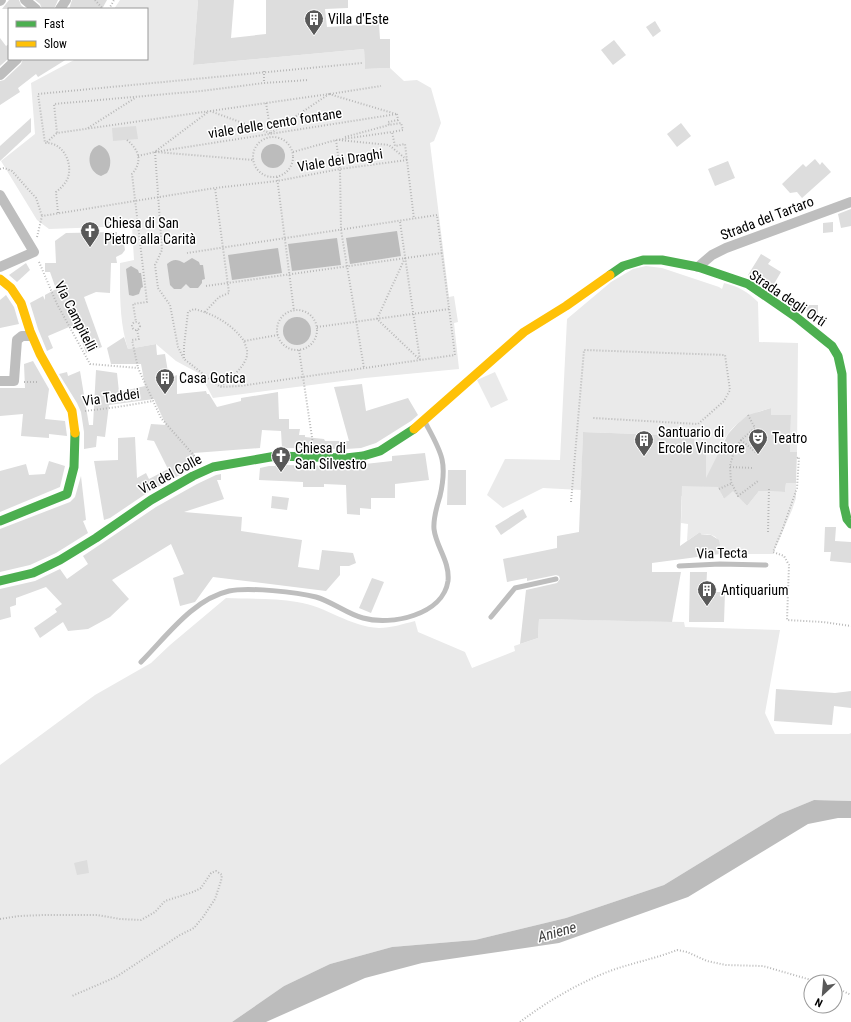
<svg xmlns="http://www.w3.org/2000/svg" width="851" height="1022" viewBox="0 0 851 1022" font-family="'Roboto Condensed',sans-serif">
<rect width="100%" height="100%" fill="#fff"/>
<g fill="#eaeaea">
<path d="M120,0H198L193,65L364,49L365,69L390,68L404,81L417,80L431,88L441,123L434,141L430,143L449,297L454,296L458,322L454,323L459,369L365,378L213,398L200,374L176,361L156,344L128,349C119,321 120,292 120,263L134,260L132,226L49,229L37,220L1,161L35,134L31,83L76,59H147V9H114Z"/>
<path d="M646,266L662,268L719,287L722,289L724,283C739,287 747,291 758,302L759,342L798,343L797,452H790L791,415H771V408C737,417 717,435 718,472C719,482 719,490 724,499L733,490L747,506L759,491L785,492L786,483H796V498L792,510L773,554H720C721,541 717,532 702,535L700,532L687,541L688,524L681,523L682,496L664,495V485L705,486L706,445H694V436L583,432L581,490L543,488L503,508L487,495L505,459L560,460L567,319L611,282L633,269Z"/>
<path d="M495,372L508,400L491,408L477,380Z"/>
<path d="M226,598C249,599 275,598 297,602C326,606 350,627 379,628C391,628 403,624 415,621L418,632L465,652L472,668L515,651L514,646L538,638L539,619L684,622L685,627L780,630L765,713L775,734H849L851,733V801L814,800L780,814L664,885L566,918L475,940L392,947L330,964L284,986L232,1022H0V765L95,695L151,663L170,645Z"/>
</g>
<g fill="#bcbcbc">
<circle cx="273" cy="156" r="12"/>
<path d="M99,145C111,149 113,164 107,173L101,176C87,172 85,150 99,145Z"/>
<path d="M397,231L401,256L350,264L346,238Z"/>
<path d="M337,238L341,265L292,271L288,244Z"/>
<path d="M278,248L282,273L232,280L228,255Z"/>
<path d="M192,258L199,262L200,265H203L205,279L202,280V283L198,288H190L186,284L181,289H174L170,285L167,264C173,259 177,259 184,263Z"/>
<path d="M131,266L138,270L139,273H141L143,287L141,288L139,294L133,296L129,295L126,269Z"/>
<circle cx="297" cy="331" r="14"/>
<path d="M814,800L851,801V818H838L808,824L688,897L559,943L422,963L365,978L266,1022H232L284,986L330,964L392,947L475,940L566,918L664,885L780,814Z"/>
</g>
<g fill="#ddd">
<path d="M9,0H19L21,5L26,9H2Z"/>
<path d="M35,0H58L54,9H42L40,4Z"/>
<path d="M72,0H107L102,9H69Z"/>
<path d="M198,0H234L231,38L266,34V0H348V8L325,9L327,27L379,24L380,39H390V68L365,69L364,49L193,65Z"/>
<path d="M655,21L661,31L653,37L646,27Z"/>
<path d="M0,38L6,46L9,44V58L0,66Z"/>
<path d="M614,40L626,55L613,65L601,50Z"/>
<path d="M23,59H67L38,77L36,74L18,88L20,92L0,105V81L4,80L21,64Z"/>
<path d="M31,118V132L0,161V146Z"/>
<path d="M681,123L691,136L677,147L667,134Z"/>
<path d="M136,126L138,139L113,141L112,128Z"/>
<path d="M815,159L820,165L822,162L831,172L802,198L797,192L790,193L782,184L803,164L806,167Z"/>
<path d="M728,161L735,178L715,186L708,169Z"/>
<path d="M851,209V226L841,228L838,214Z"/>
<path d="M833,222V232L823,233V223Z"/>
<path d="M117,232V238L124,244L125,250L122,254L116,257L117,263H111L110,293L96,292L84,297L102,347L86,353L76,324L48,336L53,348L47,351L38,329L30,303L43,296L45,300V295L56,289L50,272H45V263H56L55,241L66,233Z"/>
<path d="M761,254L771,260L768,264L781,272L771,289L748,275Z"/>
<path d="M26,263L30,270L17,282L9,275Z"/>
<path d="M6,295L14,307L19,324L0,328V300Z"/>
<path d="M806,305H818V317H810L807,315Z"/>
<path d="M124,337L128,349L156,344L157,355L165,354L169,378L177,375V394L206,391L207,394H209L217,407L241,401V398L278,392L279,419H289V429H300L299,435H305V437L324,439L325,441H349L334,387L362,384L366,411L408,398L418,415L411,421L376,443L361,448L346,449L282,448L281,431L262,430L260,448L194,453L195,463L200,464L147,493L110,518L104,520L94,461L118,460V438L135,437L137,478L146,473L149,479L168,469L154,441L147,440L151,424L166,425L154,399L109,405L105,437L97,436L96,447L84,449V432L81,412L77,403L59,374L67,372L68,376L80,371L89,425H93L96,370L117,373L119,392L145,386L141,364H111L107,348Z"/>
<path d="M33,361L49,389L45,419L65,421L67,436L49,434V438L21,436L23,414L0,416V388H25L24,364Z"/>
<path d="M771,408V415H791L790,452H797L796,483H786L785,492L759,491L747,506L733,491L724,499L718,487L682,486L680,546L700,532L702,535H711L719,540L720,545V554L652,563V572H681L672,622L539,619L538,638L520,644L526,590L557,583L560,579L559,576L556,575L527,581V578L507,582L503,559L557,548V536L579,532L583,432L694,436V445H706V478L728,434L737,424L748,415Z"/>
<path d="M425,453L429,480L395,484V498H371V509L360,508V515L347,514L346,485L324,484V487H303V482L259,480L260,468L269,466H282V465L347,466L392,461V456Z"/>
<path d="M49,461L65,466L60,487L0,512V471L26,464L29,475L45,474Z"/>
<path d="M448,470H466V505H447Z"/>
<path d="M221,474V480H217L224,499L184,512L242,517L241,531L302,540L298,567L319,570L322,550L353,553L356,563L349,566H340V575L326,591L213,577L195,602L180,606L173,578L184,574L171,544L112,580L129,599L110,617L88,629L68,631L63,622L40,638L34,628L57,612L55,609L62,604L46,587L16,598V605L10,607L11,617L0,620V589L35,581L60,569L67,579L88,564L83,556L156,507L197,484L216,475Z"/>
<path d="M81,476L86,520L83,521L88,533L56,553L30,565L0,572V529L70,502L75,497Z"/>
<path d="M272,496L289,498L287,510L271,508Z"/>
<path d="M523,509L527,517L501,535L495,526Z"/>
<path d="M825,527H836L835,541L851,542V563L830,561L831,552H824Z"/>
<path d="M690,572H707L706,592H725L724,622H689Z"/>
<path d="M372,578L384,582L371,613L359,608Z"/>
<path d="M776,689L835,693L851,691V708L834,706L832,725L774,721Z"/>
<path d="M87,860L89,873L77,875L74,863Z"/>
</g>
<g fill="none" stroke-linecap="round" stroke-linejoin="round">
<g stroke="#b8b8b8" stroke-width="2" stroke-dasharray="1 2" stroke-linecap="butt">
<path d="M95,0L103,9"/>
<path d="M109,9L114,0"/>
<path d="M264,71V83"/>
<path d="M329,94L396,114"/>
<path d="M330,94L381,86"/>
<path d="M266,103L271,133"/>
<path d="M210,111L270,133"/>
<path d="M397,114L398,120L388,122L389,125L401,123L403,130L392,132L395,146L405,144L414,219"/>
<path d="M88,128L135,98"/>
<path d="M271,133L329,94L57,133L54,104L201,91L264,83L308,80"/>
<circle cx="273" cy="157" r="20"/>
<path d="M345,137L389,125"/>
<path d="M127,140C139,150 143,161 132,174L147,302L133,304L136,322"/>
<path d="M336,140L340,169L341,230L364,368"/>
<path d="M339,140L389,145L406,159"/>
<path d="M47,142L57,133"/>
<path d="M156,151L208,112"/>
<path d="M155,152L162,250L155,265L158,288L170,305L178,347L184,359L220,387L240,386L455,355L437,215L187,253"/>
<path d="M155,152L397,114"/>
<path d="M293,152L336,140L392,132"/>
<path d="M138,156L155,152L253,160"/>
<path d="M0,169L4,168L12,171L27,188L36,198L42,216"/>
<path d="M277,177L294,311"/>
<path d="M58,213L56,192C60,189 64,185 67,180C74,165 64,142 45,143L38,94L362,63"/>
<path d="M400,222L420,360"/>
<path d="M37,237L42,216L215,188L277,181L340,169L407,160"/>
<path d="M405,258L377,319L419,359"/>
<path d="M39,262L57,304L90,364L138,368L161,418L198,460"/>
<path d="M206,286L442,253"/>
<circle cx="297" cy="330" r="20"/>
<path d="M205,312L219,297L229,293L215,188"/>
<circle cx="136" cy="326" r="4"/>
<path d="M317,327L449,309"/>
<path d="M137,330L139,339L132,340L138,368"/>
<path d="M299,350L313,444"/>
<path d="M184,358V346L188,312L194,309C214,314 232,324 244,341L278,335"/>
<path d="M24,382H39"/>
<path d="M221,386C229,380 247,365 247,354C248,350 245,345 244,341"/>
<path d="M85,411L117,407L153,401"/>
<path d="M748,415L755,428L741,440L734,451L730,466L731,482L738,496L758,481"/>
<path d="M741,440L759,455"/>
<path d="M721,447L734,452"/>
<path d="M797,458L799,457L797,488L783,528L773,552L784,556L789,565L787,620L823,622L851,626"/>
<path d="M730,467L754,468"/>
<path d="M719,489L732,483"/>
<path d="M571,502L584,350L725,355L730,390L724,401L698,424L593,418"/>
<path d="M768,532L769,488"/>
<path d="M0,919L19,916L44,915H97L120,919L141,920L155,912L165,901L193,892L201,888L211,873L216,871L222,875L221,881L215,899L203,917L194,928L180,935L116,977L72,996"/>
<path d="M835,987L851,995"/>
<path d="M520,1022C545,1003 572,987 600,975C625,964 652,960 677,950L687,952L707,961L726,965L763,966L818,982"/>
</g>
<g stroke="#bebebe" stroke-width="5">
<path d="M679,566L720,564L766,565"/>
<path d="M491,617L515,588L556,579"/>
<path d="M141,662C166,637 193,599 229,591C248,587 297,592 316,597C333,602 347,614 363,618C391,626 443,615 448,581C450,561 436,547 434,529C433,518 437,506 440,496C448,461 441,452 425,422"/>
</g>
<g stroke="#bebebe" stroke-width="10">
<path d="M25,0L36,9"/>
<path d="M0,1L1,0"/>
<path d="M60,9L66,0"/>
<path d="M0,75L17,59"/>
<path d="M0,195L34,252L0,267"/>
<path d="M698,267L712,255L726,248L851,202"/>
<path d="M0,381H14L17,340L22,336H31"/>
</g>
<g stroke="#4caf50" stroke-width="9">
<path d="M610,275L623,266L643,260H662L698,267L748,284L796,317L832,346L838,356L842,374L844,506L847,519L851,524"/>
<path d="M0,521L67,494L74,467L75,433"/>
<path d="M0,581L33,573L60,560L96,538L151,500L193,476L213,467L276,456L346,458L363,456L380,451L414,429"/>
</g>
<g stroke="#ffc107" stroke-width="9">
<path d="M0,279L11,288L21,303L30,331L40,354L72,411L75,433"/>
<path d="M414,429L524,332L566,306L610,275"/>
</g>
</g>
<defs>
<symbol id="building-pin" viewBox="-11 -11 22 30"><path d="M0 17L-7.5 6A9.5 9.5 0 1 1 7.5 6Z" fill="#595959" stroke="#fff"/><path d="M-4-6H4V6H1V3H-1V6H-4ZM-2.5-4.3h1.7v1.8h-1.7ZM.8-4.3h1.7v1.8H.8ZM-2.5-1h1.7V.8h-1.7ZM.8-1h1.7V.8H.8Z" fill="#fff"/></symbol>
<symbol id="church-pin" viewBox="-11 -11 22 30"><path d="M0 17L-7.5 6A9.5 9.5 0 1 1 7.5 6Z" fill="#595959" stroke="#fff"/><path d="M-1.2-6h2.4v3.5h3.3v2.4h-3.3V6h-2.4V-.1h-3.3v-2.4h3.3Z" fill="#fff"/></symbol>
<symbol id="theatre-pin" viewBox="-11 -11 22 30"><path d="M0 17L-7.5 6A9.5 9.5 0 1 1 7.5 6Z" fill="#595959" stroke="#fff"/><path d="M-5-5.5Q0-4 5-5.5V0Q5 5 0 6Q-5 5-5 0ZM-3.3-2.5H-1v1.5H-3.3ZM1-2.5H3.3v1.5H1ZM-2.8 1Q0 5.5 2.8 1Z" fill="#fff"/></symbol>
</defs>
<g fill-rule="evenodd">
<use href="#building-pin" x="303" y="8" width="22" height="30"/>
<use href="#church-pin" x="79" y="220" width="22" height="30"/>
<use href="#building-pin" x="154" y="367" width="22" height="30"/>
<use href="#theatre-pin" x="747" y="427" width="22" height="30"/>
<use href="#building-pin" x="633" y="429" width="22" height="30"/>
<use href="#church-pin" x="270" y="445" width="22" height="30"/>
<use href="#building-pin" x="696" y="579" width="22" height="30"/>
</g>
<g text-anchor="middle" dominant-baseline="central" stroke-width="3" stroke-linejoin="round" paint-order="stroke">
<g font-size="14" fill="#000" stroke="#fff" text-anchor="start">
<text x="328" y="19">Villa d'Este</text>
<text x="104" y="223">Chiesa di San<tspan x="104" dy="16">Pietro alla Carità</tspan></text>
<text x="179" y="378">Casa Gotica</text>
<text x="658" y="432">Santuario di<tspan x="658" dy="16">Ercole Vincitore</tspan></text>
<text x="772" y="438">Teatro</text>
<text x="295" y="448">Chiesa di<tspan x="295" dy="16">San Silvestro</tspan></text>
<text x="721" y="590">Antiquarium</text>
</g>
<g font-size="14" fill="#000" stroke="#fff">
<text transform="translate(275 123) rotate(-9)">viale delle cento fontane</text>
<text transform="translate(340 160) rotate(-9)">Viale dei Draghi</text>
<text transform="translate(767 218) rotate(-21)">Strada del Tartaro</text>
<text transform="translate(788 298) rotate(34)">Strada degli Orti</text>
<text transform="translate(76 316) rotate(63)">Via Campitelli</text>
<text transform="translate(111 397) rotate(-8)">Via Taddei</text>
<text transform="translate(170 474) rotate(-28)">Via del Colle</text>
<text transform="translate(722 553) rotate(-1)">Via Tecta</text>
</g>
<g font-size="15" font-style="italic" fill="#414141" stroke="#fff">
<text transform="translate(557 932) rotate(-16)">Aniene</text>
</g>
</g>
<rect x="8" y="8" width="140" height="52" fill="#ffffff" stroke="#999999"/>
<rect x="16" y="21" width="20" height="6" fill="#4caf50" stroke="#999999"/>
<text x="44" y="28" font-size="12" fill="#000000">Fast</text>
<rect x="16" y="41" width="20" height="6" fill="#ffc107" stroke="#999999"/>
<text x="44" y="48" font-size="12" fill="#000000">Slow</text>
<g transform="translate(823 994) rotate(206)"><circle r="19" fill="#ffffff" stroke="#999999"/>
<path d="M0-3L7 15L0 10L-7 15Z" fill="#595959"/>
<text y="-6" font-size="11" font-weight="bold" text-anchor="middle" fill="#000000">N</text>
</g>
</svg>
